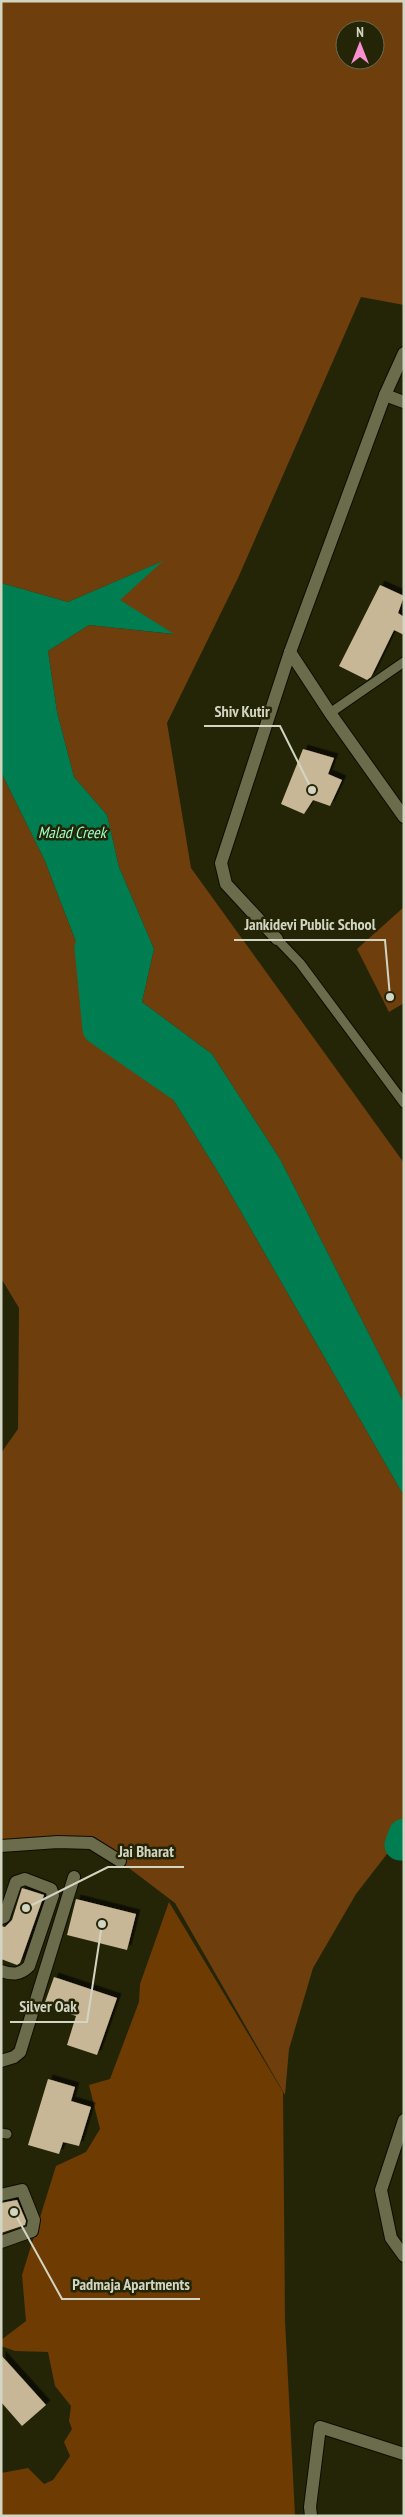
<svg xmlns="http://www.w3.org/2000/svg" width="405" height="2517" viewBox="0 0 405 2517" font-family="'PT Sans Narrow',sans-serif">
<defs>
<filter id="shadow"><feDropShadow dx="4.5" dy="-4.5" stdDeviation="0" flood-color="#0009"/></filter>
</defs>
<rect width="100%" height="100%" fill="#242506"/>
<g fill="#6e3e0c" fill-rule="evenodd">
<path d="M1,1H404V305L361,297L238,578L167,723L191,868L404,1163V1403L280,1159L212,1054L142,1002L154,949L119,867L107,815L74,777L57,712L48,651L89,625L173,634L119,600L161,562L68,602L1,583ZM345,30H375V60H345Z"/>
<path d="M1,772L45,861L101,1007L163,1083L221,1177L404,1496V1832L356,1894L313,1968L289,2049L285,2095L175,1903L92,1840L1,1846V1453L18,1429L19,1308L1,1278Z"/>
<path d="M404,907V1003L389,1012L357,949Z"/>
</g>
<path fill="#6e3b03" d="M169,1902L283,2092L285,2320L295,2516H1V2473L28,2468L44,2484L53,2480L70,2456L64,2442L72,2429L69,2421L71,2406L55,2386L48,2352L15,2351L1,2346V2340L26,2321L22,2275L56,2166L86,2152L100,2129L89,2085L110,2079L139,2002L140,1984Z"/>
<path fill="#007e52" d="M163,561L120,600L174,634L89,625L48,651L57,712L74,777L107,815L119,867L154,949L142,1002L212,1054L280,1159L404,1403V1496L221,1177L163,1083L101,1007L45,861L1,772V583L68,602Z"/>
<g fill="none" stroke-linecap="round" stroke-linejoin="round">
<g stroke="#007e52" stroke-width="31">
<path d="M90,948L98,1029L179,1085"/>
<path d="M400,1845L404,1834"/>
</g>
</g>
<g fill="#c7b797" filter="url(#shadow)">
<path d="M380,585L404,596L398,613L404,617V635L394,630L371,677L367,680L339,666Z"/>
<path d="M303,749L334,758L328,774L342,780L330,806L313,800L304,814L281,804Z"/>
<path d="M22,1888L44,1895L20,1963L17,1965L1,1959V1926L5,1927L12,1920Z"/>
<path d="M76,1899L136,1914L127,1950L67,1935Z"/>
<path d="M54,1977L117,1998L97,2055L67,2045L76,2016L44,2005Z"/>
<path d="M48,2079L75,2087L71,2101L91,2107L79,2146L63,2142L59,2154L28,2145Z"/>
<path d="M17,2200L26,2221L25,2225L1,2233V2203Z"/>
<path d="M1,2355L46,2405L22,2426L1,2402Z"/>
</g>
<g fill="none" stroke-linecap="round" stroke-linejoin="round">
<defs>
<g id="service">
<path d="M330,713L404,662"/>
<path d="M277,939L300,963L404,1103"/>
<path d="M1,2133L7,2134"/>
</g>
<g id="minor">
<path d="M290,652L330,713L404,817"/>
<path d="M277,939L226,884L221,863L290,652L385,395"/>
<path d="M1,1846L58,1842L91,1843L120,1861"/>
<path d="M1,1918L4,1917L16,1882L25,1879L51,1889L53,1895L29,1966C20,1975 13,1975 1,1971"/>
<path d="M1,2061L14,2057L20,2052L74,1877"/>
<path d="M404,2120L381,2190L391,2238L404,2256"/>
<path d="M1,2195L22,2190L34,2220L32,2231L1,2242"/>
<path d="M311,2516L310,2507L320,2427L404,2454"/>
</g>
<path id="tertiary" d="M404,353L385,395L404,402"/>
</defs>
<use href="#service" stroke="#0e0d00" stroke-width="11"/>
<use href="#minor" stroke="#0e0d00" stroke-width="14"/>
<use href="#tertiary" stroke="#0e0d00" stroke-width="14"/>
<use href="#service" stroke="#6a6c4c" stroke-width="9"/>
<use href="#minor" stroke="#6a6c4c" stroke-width="12"/>
<use href="#tertiary" stroke="#6a6c4c" stroke-width="12"/>
</g>
<g text-anchor="middle" dominant-baseline="central" stroke-width="5" stroke-linejoin="round" paint-order="stroke">
<g font-size="16" font-style="italic" fill="#99fdca" stroke="#242506">
<text x="72" y="832">Malad Creek</text>
</g>
</g>
<path fill="none" stroke="#d3d5c3" stroke-width="2" d="M312 790L280 726H204M390 997L385 940H234M26 1908L108 1867H184M102 1924L87 2022H10M14 2212L62 2299H200"/>
<g fill="#d3d5c3" stroke="#242506" stroke-width="2">
<circle cx="312" cy="790" r="5"/>
<circle cx="390" cy="997" r="5"/>
<circle cx="26" cy="1908" r="5"/>
<circle cx="102" cy="1924" r="5"/>
<circle cx="14" cy="2212" r="5"/>
</g>
<g font-size="16" text-anchor="middle" font-weight="bold" fill="#d3d5c3" stroke="#242506" stroke-width="5" stroke-linejoin="round" paint-order="stroke">
<text x="242" y="717">Shiv Kutir</text>
<text x="310" y="930">Jankidevi Public School</text>
<text x="146" y="1857">Jai Bharat</text>
<text x="48" y="2012">Silver Oak</text>
<text x="131" y="2290">Padmaja Apartments</text>
</g>
<rect width="405" height="2517" fill="none" stroke="#d3d5c3" stroke-width="5"/>
<g transform="translate(360 45)"><circle r="24" fill="#242506" stroke="#6a6b52"/>
<path d="M0-4L9 19L0 12L-9 19Z" fill="#f790ce"/>
<text y="-8" font-size="14" font-weight="bold" text-anchor="middle" fill="#d3d5c3">N</text>
</g>
</svg>
